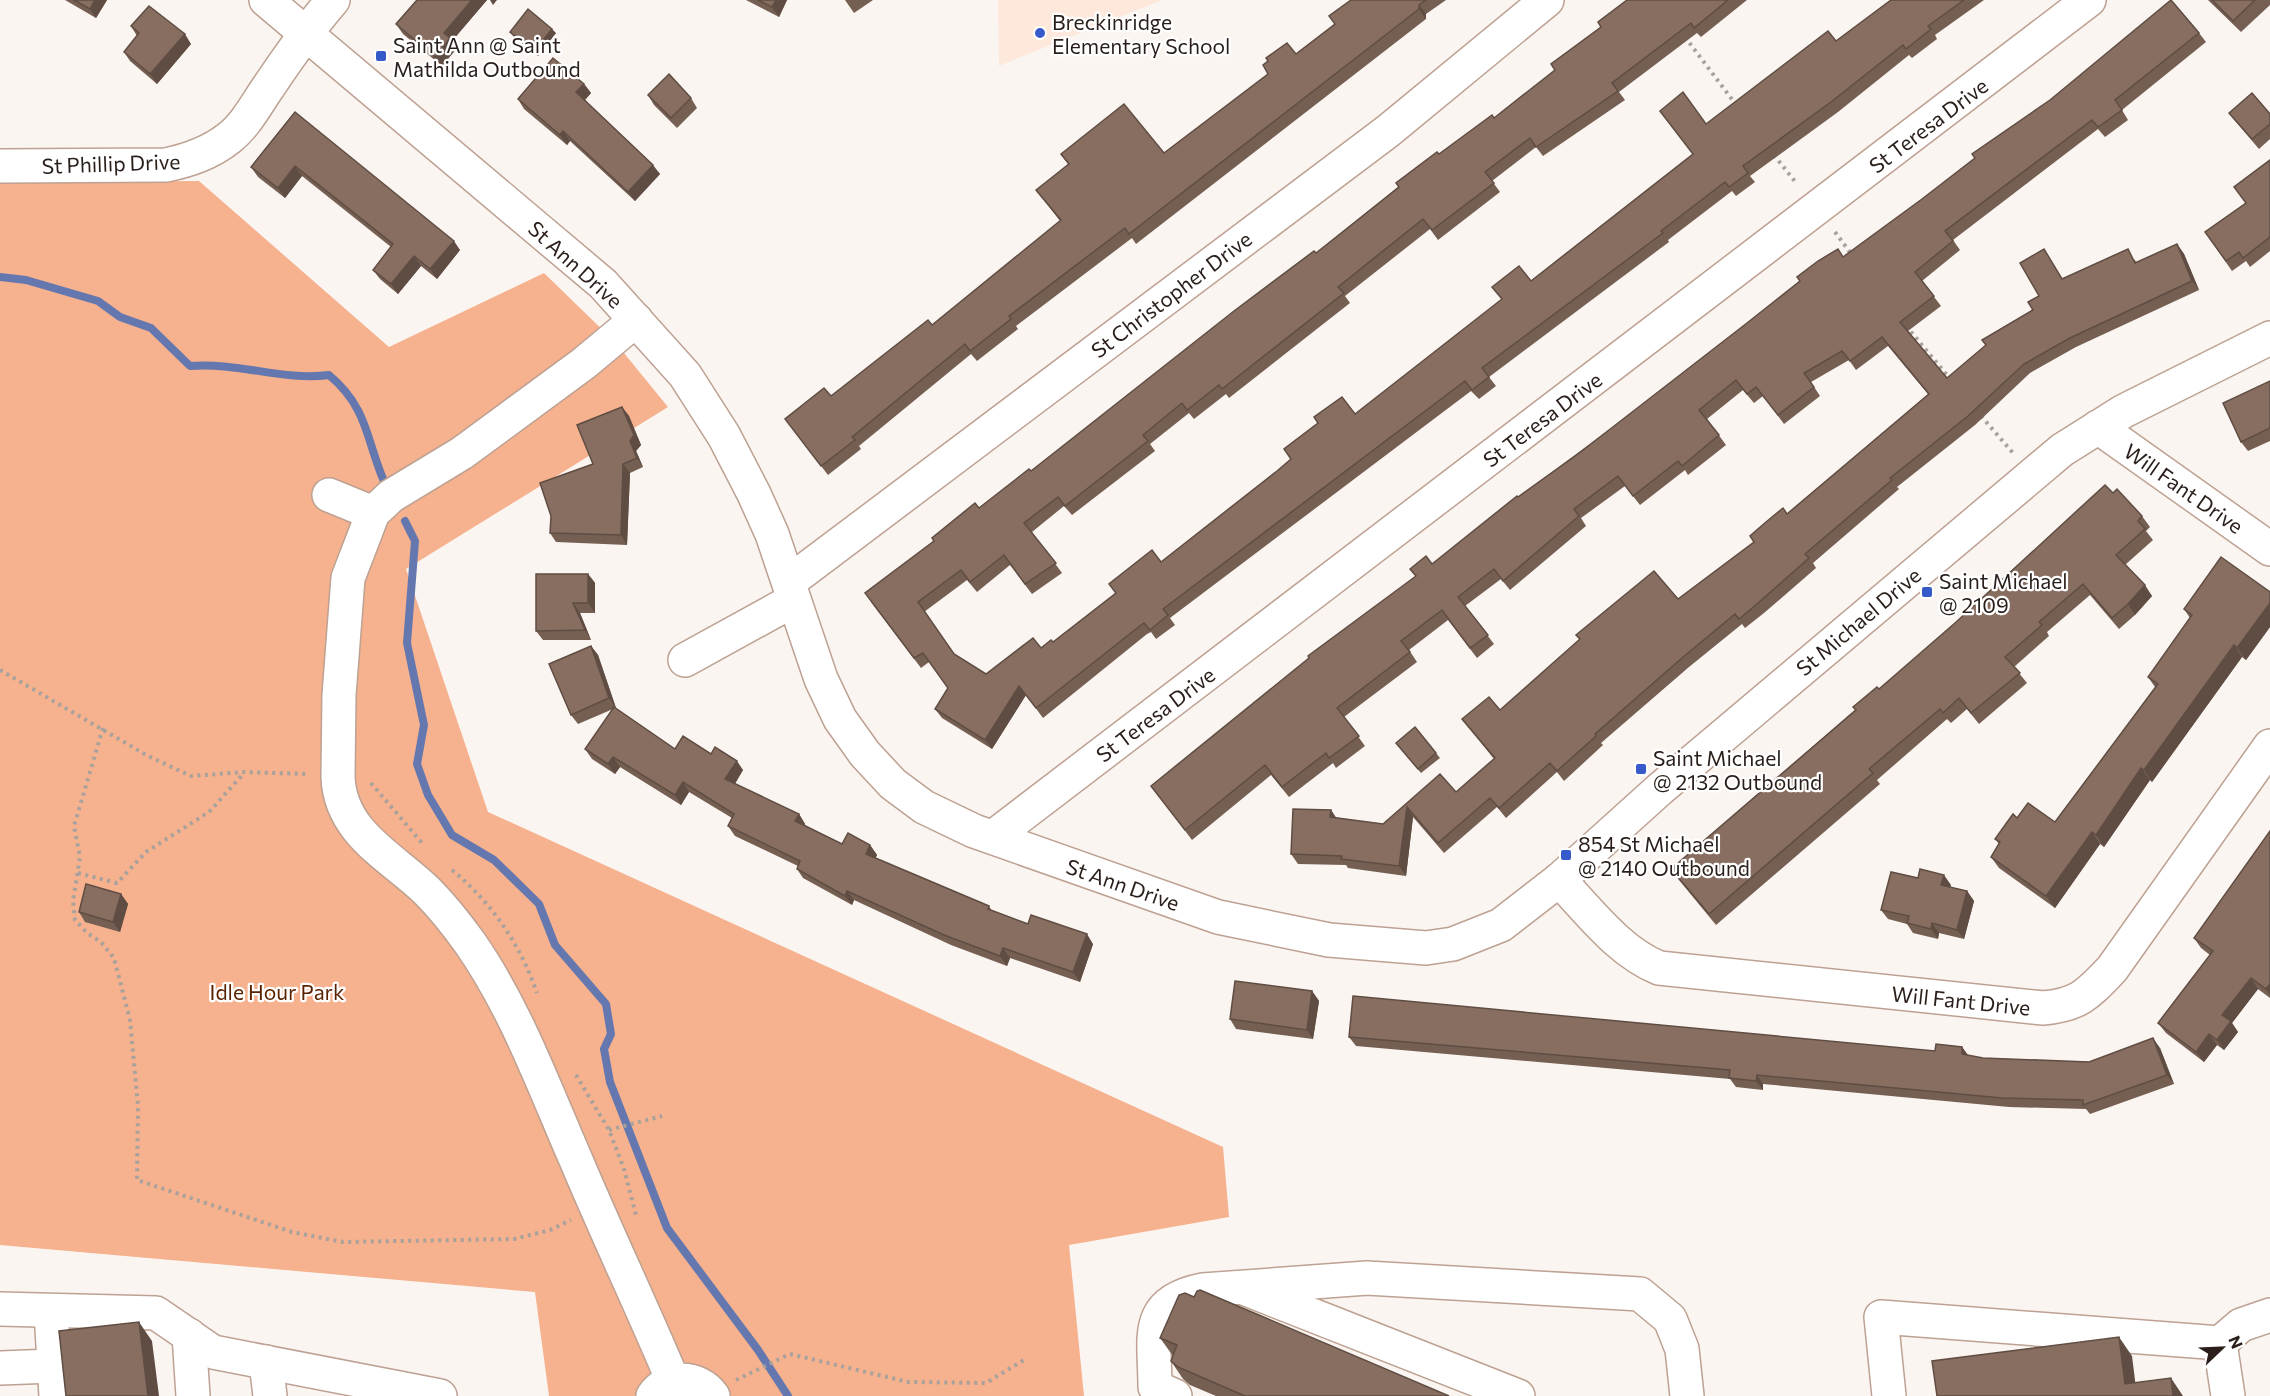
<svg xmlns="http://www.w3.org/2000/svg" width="2270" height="1396" viewBox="0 0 2270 1396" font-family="Commissioner,sans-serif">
<rect width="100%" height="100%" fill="#fbf5f1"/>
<path fill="#fee7db" d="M998,0H1162L999,66Z"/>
<path fill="#f6b18e" d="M199,181L389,347L544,273L615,342L668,407L406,569L488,812L1223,1147L1229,1217L1069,1245L1084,1396H549L535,1292L0,1245V182Z"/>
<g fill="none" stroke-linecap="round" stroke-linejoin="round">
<g stroke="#6478af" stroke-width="8">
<path d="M0,277L26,280L98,301L120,317L151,328L190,366C238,362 283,381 329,375C371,410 366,446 388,490"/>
<path d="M405,521L415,541L407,643L424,725L417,764L428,795L452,835L494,860L539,904L555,945L606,1004L611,1034L604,1049L610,1082L667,1228L758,1350L788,1396"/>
</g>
<defs>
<g id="minor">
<path d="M266,0L603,284L685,375L724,436L754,494L772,534L821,679L840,719L865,754L893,784L924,807L974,831L1218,917L1329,940L1426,948L1453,944L1501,925L1559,880L1660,789L2062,450L2124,411L2270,338"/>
<path d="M0,166L166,165C190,160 210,153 229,138C246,125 257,103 269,86C289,56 309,28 333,0"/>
<path d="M636,320L583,364L462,453L391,496L373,513L348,578L339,695L338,777C340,833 392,857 427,891C443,907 457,925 470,943C516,1009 544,1087 576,1160C607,1234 642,1307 673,1381"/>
<path d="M2098,427L2270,549"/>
<path d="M329,495L373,513"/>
<path d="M789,582L1388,131L1547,0"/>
<path d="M685,660L794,600"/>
<path d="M993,837L2089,0"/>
<path d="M1559,880C1590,912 1618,951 1659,968L2043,1008C2079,1005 2088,994 2112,969L2270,746"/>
<path d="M1246,1289L1518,1396"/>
<path d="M0,1309L156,1313L213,1352L440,1396"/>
<path d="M51,1312L56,1396"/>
<path d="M189,1335L193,1396"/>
<path d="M2220,1343L2241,1325L2270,1315"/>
<path d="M266,1362L270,1396"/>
<path d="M0,1368L53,1366"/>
<path d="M653,1396C667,1375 698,1375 713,1396"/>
<path d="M1175,1396L1155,1387C1155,1337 1142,1302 1203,1290L1367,1278L1640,1294L1670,1319L1682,1349L1687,1396"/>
<path d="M1889,1396L1881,1317L2220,1343L2228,1396"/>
</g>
</defs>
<use href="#minor" stroke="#bda192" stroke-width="36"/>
<g stroke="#a9a19c" stroke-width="4" stroke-dasharray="3 4.5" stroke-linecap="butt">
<path d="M1685,37L1737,106"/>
<path d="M1774,155L1797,184"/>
<path d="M1835,232L1852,255"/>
<path d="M1906,326L1951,380"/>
<path d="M1981,416L2013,453"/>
<path d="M0,670L148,756L191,776L244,772L307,774"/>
<path d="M103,728L74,826L80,857L73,901L75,920L87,933L101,942L114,958L130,1020L138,1106L137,1180L292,1232L343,1242L514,1239L550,1230L571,1220"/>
<path d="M371,783L422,843"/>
<path d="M452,870C492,903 520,944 537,993"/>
<path d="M78,873L117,883L146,852L209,812L244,773"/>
<path d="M576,1075L609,1130L624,1169L637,1219"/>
<path d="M609,1130L662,1116"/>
<path d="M736,1380L790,1354L908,1382L986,1383L1027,1358"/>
</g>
<use href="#minor" stroke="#fff" stroke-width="33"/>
</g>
<g fill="#755f53">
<path d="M65,0H107L96,18Z"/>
<path d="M417,0H487L452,41L457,48L442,66L403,34L396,24Z"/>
<path d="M746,0H787L779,17Z"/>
<path d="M845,0H873L854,13Z"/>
<path d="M1351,0H1446L1426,14V19L1136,244L1132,238L1016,326L1018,329L977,361L971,354L859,446L861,449L828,475L785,419L831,396L932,325L1060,221L1036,190L1068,164L1061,154L1164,153L1335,24Z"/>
<path d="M1627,0H1747L1701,37L1697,33L1619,92L1625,100L1543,156L1536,147L1492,181L1500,192L1438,240L1430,229L1345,296L1350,303L1229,398L1226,394L1194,419L1189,413L1150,444L1155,451L1072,515L1064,506L1032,532L1062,573L1032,594L1010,565L977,592L967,580L924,612L954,654L986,674L1053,642L1116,594L1109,584L1161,562L1277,471L1291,459L1284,449L1355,414L1531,281L1693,154L1660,111L1706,124L1836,41L1891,0H1984L1935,35L1937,39L1912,58L1909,55L1838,112L1750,176L1755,182L1736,196L1732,191L1668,240L1669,242L1489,377L1496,386L1479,399L1471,391L1170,618L1175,625L1156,639L1151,632L1147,634L1043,718L1026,695L992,749L942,718L935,709L948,688L929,662L921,668L871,602L979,508L1031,471L1316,253L1439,154L1494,118L1555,70L1601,27Z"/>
<path d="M2208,0H2270V5L2241,32Z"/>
<path d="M131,26L191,44L157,84L130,61L124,52L137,36Z"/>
<path d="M510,32L556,33L538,56L514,37Z"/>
<path d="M2199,33L2206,42L2122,110L2128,120L2105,137L2098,129L1953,240L1960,250L1922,281L1941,306L1908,331L1947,378L2033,310L2039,296L2044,249L2062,279L2134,259L2137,263L2177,244L2184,254L2199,290L2076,347L2030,373L1975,425L1897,487L1899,489L1813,563L1816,568L1764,613L1745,628L1742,624L1689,667L1601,743L1603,745L1564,781L1557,772L1506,818L1497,807L1444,853L1413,817L1406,876L1348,868L1346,865L1298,864L1291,854L1331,810L1336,818L1383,824L1440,774L1456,792L1494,759L1469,728L1462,719L1500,710L1580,640L1576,635L1678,599L1754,542L1750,536L1787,514L1928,394L1888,346L1856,370L1849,360L1811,382L1820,396L1784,424L1763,396L1754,403L1743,390L1707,419L1726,445L1688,475L1685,470L1640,505L1625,486L1581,518L1586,526L1510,590L1501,579L1465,606L1494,644L1477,658L1448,620L1409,650L1417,662L1344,717L1365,746L1336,768L1333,763L1289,797L1271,775L1192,840L1158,795L1151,786L1432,564L1518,497L1843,257Z"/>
<path d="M584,84L591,93L585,100L660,174L635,201L570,141L567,145L524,109L518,99Z"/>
<path d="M648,95L691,98L697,108L677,128L654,105Z"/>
<path d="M295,112L460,250L437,279L421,266L398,294L380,279L373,270L391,247L302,176L285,198L258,177L251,167Z"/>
<path d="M2229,113L2270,114V139L2259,149L2236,122Z"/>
<path d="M2270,160V251L2250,267L2246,261L2232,271L2205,232L2246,203Z"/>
<path d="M2270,381V441L2248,451L2241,442Z"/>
<path d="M622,407L629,416L641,445L636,451L643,467L630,473L627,545L556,542L550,533L593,464Z"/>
<path d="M2113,493L2142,516L2150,527L2146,531L2153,540L2125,565L2152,596L2135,615L2119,629L2090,595L2047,632L2049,636L2014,667L2027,683L1979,724L1967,709L1951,723L1947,719L1877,780L1880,784L1716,925L1679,880L1671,869L1879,689Z"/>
<path d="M588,574L595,583V613H580L591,640H543L536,631Z"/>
<path d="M2270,592V627L2246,660L2242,657L2152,782L2150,780L2104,847L2100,844L2055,908L1999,868L1991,857L1999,844L1995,839L2055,822L2155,687L2148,677L2190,618L2184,609Z"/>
<path d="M591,646L598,655L616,708L675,749L711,754L743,770L735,784L799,814L805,824V825L842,844L870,845L877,855L875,858L989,906L992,911L1028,924L1093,944L1080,982L1010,958L1007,966L951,945L854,900L852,905L803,878L797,869L798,866L735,836L728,826L732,818L689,792L681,805L620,767L615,774L592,759L585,749L613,709L578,724L571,715Z"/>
<path d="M1396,743L1436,753L1440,758L1421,773Z"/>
<path d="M2270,831V998L2258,989L2232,1023L2238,1032L2224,1050L2217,1045L2204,1062L2166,1033L2158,1023L2210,955L2201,948L2194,938Z"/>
<path d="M1951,885L1950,887L1967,891L1974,901L1964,939L1939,933L1938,939L1913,933L1907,924L1888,919L1881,910Z"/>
<path d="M121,894L128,904L120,932L85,922L79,912Z"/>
<path d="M1312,991L1319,1001L1313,1039L1236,1029L1230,1019Z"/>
<path d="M1349,1037L1935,1051L1962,1047L1968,1055L1983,1058L2089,1062L2160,1048L2174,1084L2090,1114L2086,1109L2009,1107L1763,1084V1090L1736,1087L1730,1079L1356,1046Z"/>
<path d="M1194,1297L1449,1396H1216L1190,1385L1183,1379L1171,1361L1173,1356L1160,1338Z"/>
</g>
<g fill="#5f4d43">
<path d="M95,0H107L96,18L90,9Z"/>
<path d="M472,0H487L452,41L457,48L442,66L435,57L444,33Z"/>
<path d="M490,0H497L493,5Z"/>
<path d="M776,0H787L779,17L772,7Z"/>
<path d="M1419,5L1426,14V19L1419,9Z"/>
<path d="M552,29L556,33L538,56L534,51Z"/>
<path d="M185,34L191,44L157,84L150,74Z"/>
<path d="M584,84L591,93L583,102L576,92Z"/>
<path d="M563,131L570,141L567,145L560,135Z"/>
<path d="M653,165L660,174L635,201L628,192Z"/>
<path d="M295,166L302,176L285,198L278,188Z"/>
<path d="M454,241L460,250L437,279L430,269Z"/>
<path d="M2177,244L2184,254L2199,290L2192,281Z"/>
<path d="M414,256L421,266L398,294L391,284Z"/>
<path d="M622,407L629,416L641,445L636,451L643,467L637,458L630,441Z"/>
<path d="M623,464L630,473L627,545L621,535Z"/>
<path d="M588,574L595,583V613L588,603Z"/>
<path d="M2145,585L2152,596L2135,615L2128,604Z"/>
<path d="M573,603L580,613L591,640L585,630Z"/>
<path d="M2270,603V627L2246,660L2237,648Z"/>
<path d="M2234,645L2242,657L2152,782L2144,770Z"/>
<path d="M591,646L598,655L616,708L609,698Z"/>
<path d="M1019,686L1026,695L992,749L985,740Z"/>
<path d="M613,757L620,767L615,774L608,764Z"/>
<path d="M737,761L743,770L732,788L725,779Z"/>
<path d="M2141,768L2150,780L2104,847L2096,835Z"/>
<path d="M683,782L689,792L681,805L675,795Z"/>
<path d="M1407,807L1413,817L1406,876L1399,866Z"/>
<path d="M1331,810L1337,819L1330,817Z"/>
<path d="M799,814L805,824L802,830L795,821Z"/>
<path d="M2092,832L2100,844L2055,908L2046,896Z"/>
<path d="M870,845L877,855L873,864L866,854Z"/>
<path d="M1944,875L1951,885L1948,894L1941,885Z"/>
<path d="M847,891L854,900L852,905L845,896Z"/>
<path d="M1967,891L1974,901L1964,939L1957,930Z"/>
<path d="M121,894L128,904L120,932L113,922Z"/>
<path d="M1932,923L1939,933L1938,939L1931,929Z"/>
<path d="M1087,934L1093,944L1080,982L1073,972Z"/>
<path d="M1003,948L1010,958L1007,966L1000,956Z"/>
<path d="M2251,978L2258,989L2232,1023L2238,1032L2224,1050L2217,1040L2222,1015Z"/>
<path d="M2270,984V995L2266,989Z"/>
<path d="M1312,991L1319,1001L1313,1039L1307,1030Z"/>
<path d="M2209,1034L2217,1045L2204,1062L2196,1052Z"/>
<path d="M2153,1038L2160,1048L2174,1084L2167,1075Z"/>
<path d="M1962,1047L1969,1057L1962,1054Z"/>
<path d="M1757,1075L1763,1084V1090L1756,1081Z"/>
<path d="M139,1322L152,1341L159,1396H148Z"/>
<path d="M2119,1337L2132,1356L2137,1396L2125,1384Z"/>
<path d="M2171,1378L2183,1396H2173Z"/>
</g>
<g fill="#886e60" stroke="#5f4d43" stroke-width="1.5">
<path d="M74,0H95L90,9Z"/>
<path d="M417,0H472L444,33L450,38L435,57L396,24Z"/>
<path d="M758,0H776L772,7Z"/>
<path d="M1351,0H1426L1419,5V9L1129,234L1125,228L1009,316L1011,319L970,351L965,344L852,437L855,440L821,466L785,419L824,388L831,396L928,320L932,325L1061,220L1036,190L1069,164L1061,154L1124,104L1164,153L1268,74L1263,65L1268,61L1266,58L1287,43L1296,54L1335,24L1329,16Z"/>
<path d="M1627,0H1728L1694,28L1691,23L1612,83L1618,91L1536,147L1530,138L1485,172L1494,183L1432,230L1423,219L1338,287L1344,293L1222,389L1219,385L1187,410L1182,403L1143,435L1148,441L1065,506L1058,497L1024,523L1056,563L1025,584L1004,555L970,582L961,570L918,602L954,654L986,674L1033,638L1041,648L1051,640L1053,642L1116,593L1109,584L1152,550L1161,562L1277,471L1291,459L1284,449L1318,423L1314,417L1342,397L1355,414L1502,299L1492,287L1519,266L1531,281L1693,154L1660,111L1683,92L1706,124L1828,31L1836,41L1891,0H1964L1928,26L1931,29L1906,49L1903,45L1831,102L1743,166L1748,173L1729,187L1725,182L1661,231L1663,233L1482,368L1489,377L1472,390L1465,381L1163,609L1168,615L1150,630L1144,623L1141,625L1036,708L1019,686L985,740L935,709L948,688L923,653L914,658L865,593L934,541L932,538L975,503L979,508L1029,469L1031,471L1234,311L1314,251L1316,253L1399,187L1396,183L1437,152L1439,154L1492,115L1494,118L1555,70L1551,64L1601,27L1598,22Z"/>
<path d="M2171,0L2199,33L2115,100L2122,110L2098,127L2092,120L1945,231L1953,241L1915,272L1934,296L1900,322L1947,378L1986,345L1982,340L2033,310L2028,302L2039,296L2020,263L2044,249L2062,279L2128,249L2135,263L2177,244L2192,281L2070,338L2024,364L1968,416L1890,478L1892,480L1805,554L1809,558L1757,604L1739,619L1735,614L1682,658L1595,734L1596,736L1557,771L1550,763L1499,808L1490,798L1438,843L1407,807L1399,866L1341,859L1342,856L1291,854L1293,809L1331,810L1330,817L1383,824L1440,774L1456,792L1495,758L1462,719L1489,697L1500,710L1580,639L1576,635L1654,571L1678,599L1754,542L1750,536L1766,522L1783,508L1787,514L1929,394L1882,337L1850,361L1842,351L1804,373L1814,387L1778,415L1756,387L1747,394L1736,380L1699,410L1719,435L1682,466L1678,461L1633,496L1618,476L1574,509L1579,516L1503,581L1494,569L1458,597L1488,635L1470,648L1442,610L1401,641L1410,652L1337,708L1359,736L1329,758L1326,753L1282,787L1265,765L1185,830L1151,786L1309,658L1308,656L1416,576L1410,569L1426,556L1432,564L1517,496L1518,497L1578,454L1747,323L1800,281L1797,277L1818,261L1838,249L1843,257L1922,199L1975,158L1972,154L2050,100Z"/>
<path d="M2212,0H2255L2233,21Z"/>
<path d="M149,6L185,34L150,74L124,52L139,33L131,26Z"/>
<path d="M528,9L552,29L534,51L510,32Z"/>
<path d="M553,58L584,84L576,92L653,165L628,192L563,131L560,135L518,99Z"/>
<path d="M669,74L691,98L671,118L648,95Z"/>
<path d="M2252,93L2270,114V124L2252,139L2229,113Z"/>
<path d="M295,112L454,241L430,269L414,256L391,284L373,270L393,244L295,166L278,188L251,167Z"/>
<path d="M2270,160V237L2243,258L2239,252L2226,261L2205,232L2246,203L2234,187Z"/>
<path d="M2270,381V428L2241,442L2223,403Z"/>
<path d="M622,407L634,435L630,441L637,458L623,464L621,535L550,533L551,516L540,483L593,464L577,425Z"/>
<path d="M2105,485L2113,493L2117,489L2142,516L2138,521L2145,529L2116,555L2145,585L2128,604L2112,618L2083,584L2039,622L2042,625L2005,657L2020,673L1971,713L1959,698L1943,713L1940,709L1869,769L1873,773L1709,914L1671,869L1856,710L1853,707L1877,687L1879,689L1955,623Z"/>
<path d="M2221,557L2270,592V603L2237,648L2234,645L2144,770L2141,768L2096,835L2092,832L2046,896L1991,857L2000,842L1995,839L2013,814L2017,818L2028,803L2055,822L2158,684L2148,677L2192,615L2184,609Z"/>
<path d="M536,574H588V603H573L585,630L536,631Z"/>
<path d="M591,646L609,698L571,715L549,664Z"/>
<path d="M614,707L675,749L683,736L711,754L715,747L737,761L725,779L799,814L795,821L842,844L848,833L870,845L866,854L989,906L988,909L1028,924L1031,915L1087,934L1073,972L1003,948L1000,956L944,935L847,891L845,896L797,869L800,861L728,826L734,814L683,782L675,795L613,757L608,764L585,749Z"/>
<path d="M1415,727L1436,753L1418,769L1396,743Z"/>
<path d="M2270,831V984L2266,989L2251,978L2222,1015L2231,1021L2217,1040L2209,1034L2196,1052L2158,1023L2213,951L2194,938Z"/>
<path d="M1920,869L1944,875L1941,885L1967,891L1957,930L1932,923L1931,929L1907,923L1909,916L1881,910L1891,872L1918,878Z"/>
<path d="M86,884L121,894L113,922L79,912Z"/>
<path d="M1235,981L1312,991L1307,1030L1230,1019Z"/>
<path d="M1353,996L1935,1051L1936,1044L1962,1047V1054L1983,1058L2089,1062L2153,1038L2167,1075L2083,1105V1100L2002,1098L1757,1075L1756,1081L1729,1078L1730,1070L1349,1037Z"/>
<path d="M1200,1290L1449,1396H1245L1178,1367L1171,1361L1177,1345L1160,1338L1179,1295L1185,1293L1194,1297L1197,1291Z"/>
<path d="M139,1322L148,1396H66L59,1331Z"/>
<path d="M2119,1337L2125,1384L2171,1378L2173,1396H1937L1932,1361Z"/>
</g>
<g fill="#375acb" stroke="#fff" stroke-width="2">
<circle cx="1040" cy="33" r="6"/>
<rect x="375" y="50" width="12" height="12" rx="3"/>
<rect x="1921" y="586" width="12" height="12" rx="3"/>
<rect x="1635" y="763" width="12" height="12" rx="3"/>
<rect x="1560" y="849" width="12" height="12" rx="3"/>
</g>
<g text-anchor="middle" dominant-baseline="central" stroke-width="4.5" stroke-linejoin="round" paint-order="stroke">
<g font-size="21" fill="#291e19" stroke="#fff" text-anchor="start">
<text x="1052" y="21">Breckinridge<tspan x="1052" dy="24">Elementary School</tspan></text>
<text x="393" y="44">Saint Ann @ Saint<tspan x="393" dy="24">Mathilda Outbound</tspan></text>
<text x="1939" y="580">Saint Michael<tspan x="1939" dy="24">@ 2109</tspan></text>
<text x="1653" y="757">Saint Michael<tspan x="1653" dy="24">@ 2132 Outbound</tspan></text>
<text x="1578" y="843">854 St Michael<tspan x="1578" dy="24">@ 2140 Outbound</tspan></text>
</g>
<g font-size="21" fill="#291e19" stroke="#fff">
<text transform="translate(1928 125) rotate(-37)">St Teresa Drive</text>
<text transform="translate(111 163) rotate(-2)">St Phillip Drive</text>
<text transform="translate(576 264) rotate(42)">St Ann Drive</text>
<text transform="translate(1171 294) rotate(-37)">St Christopher Drive</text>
<text transform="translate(1542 419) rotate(-37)">St Teresa Drive</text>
<text transform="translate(2184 488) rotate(35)">Will Fant Drive</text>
<text transform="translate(1858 621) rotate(-40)">St Michael Drive</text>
<text transform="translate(1155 714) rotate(-37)">St Teresa Drive</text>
<text transform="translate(1123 884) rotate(19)">St Ann Drive</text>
<text transform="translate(1961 1000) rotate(6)">Will Fant Drive</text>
</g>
<g font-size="21" fill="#5a2300" stroke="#fff">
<text x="277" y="991">Idle Hour Park</text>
</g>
</g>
<g transform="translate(2222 1348) rotate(67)" stroke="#ffffff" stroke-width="4.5" paint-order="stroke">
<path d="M0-4.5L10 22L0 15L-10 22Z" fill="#291e19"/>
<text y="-9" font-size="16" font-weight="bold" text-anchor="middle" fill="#291e19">N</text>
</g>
</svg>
